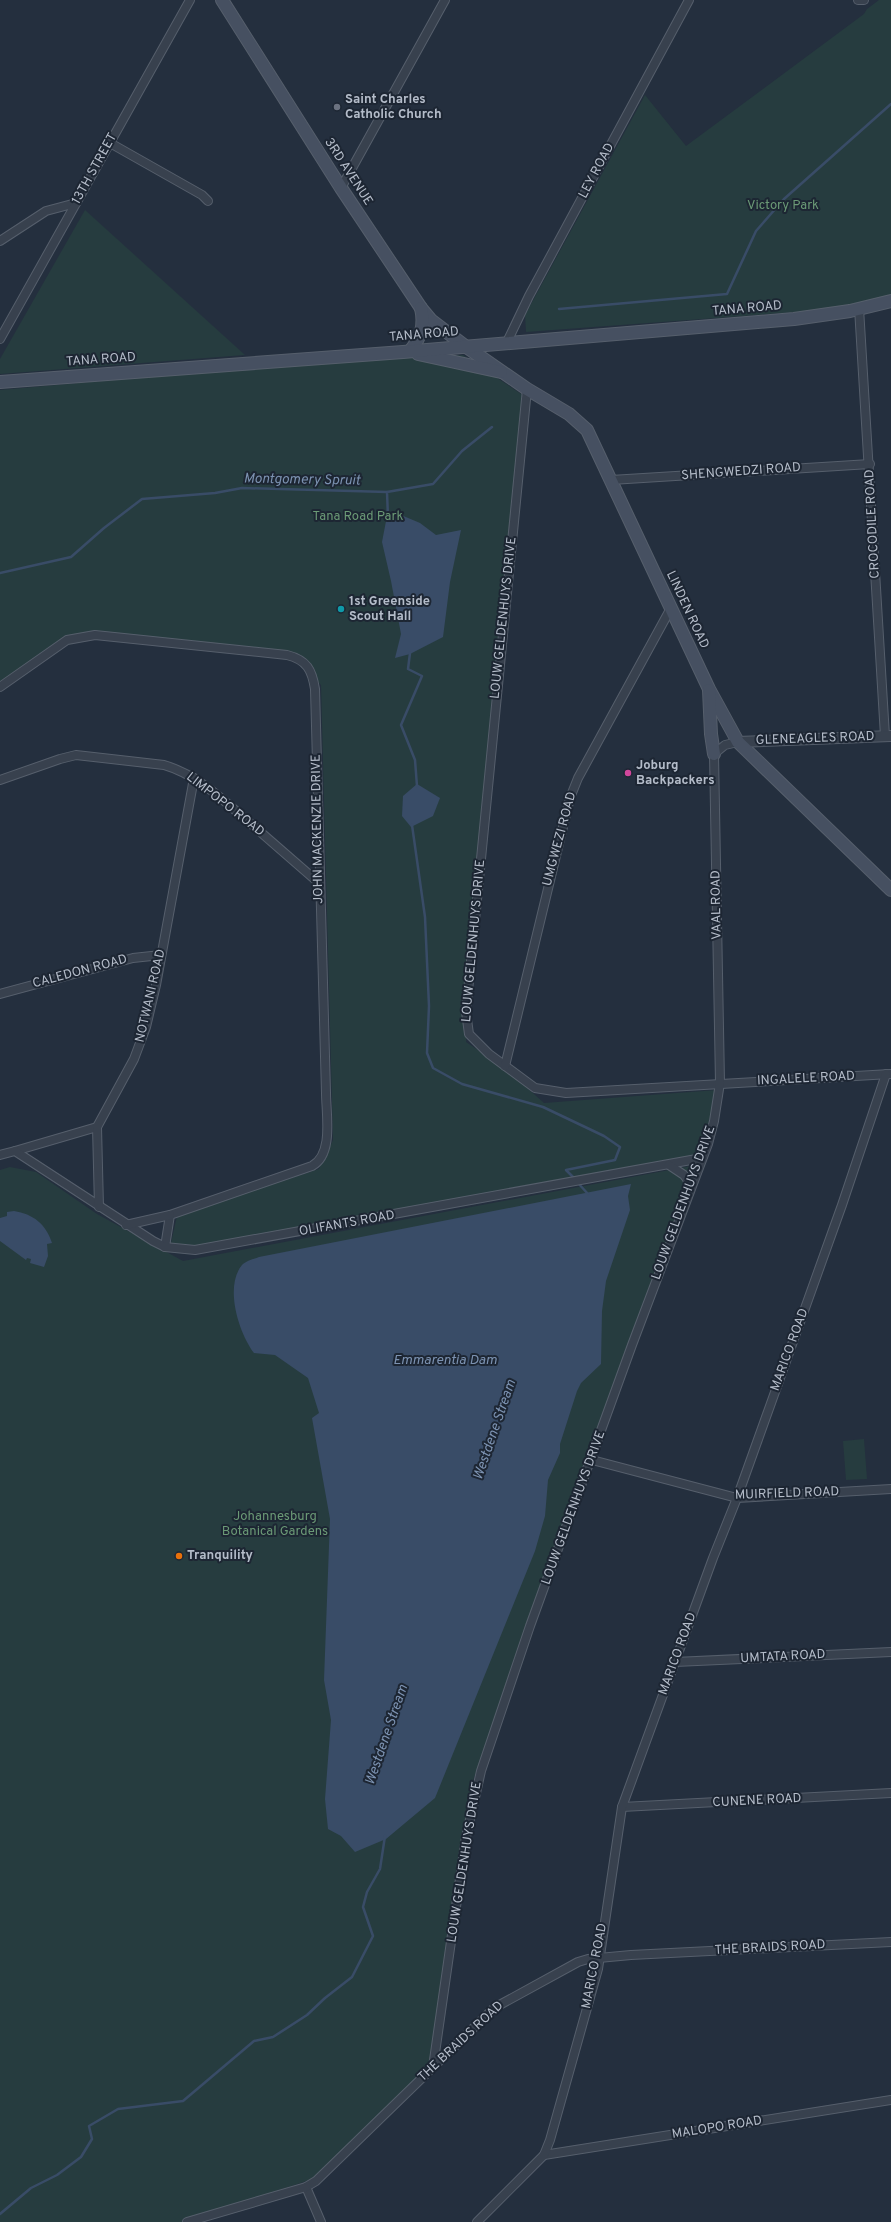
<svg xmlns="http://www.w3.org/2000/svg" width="891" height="2222" viewBox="0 0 891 2222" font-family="Overpass,sans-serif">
<rect width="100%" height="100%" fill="#242f3e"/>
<g fill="#263c3f">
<path d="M879,0H891V302L865,307L526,332L525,315L645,95L686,146L864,14L867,9Z"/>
<path d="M85,210L245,355L0,374V359Z"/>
<path d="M463,355L527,398L466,1042L506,1069L544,1103L717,1090L700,1156L201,1246L171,1243L177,1216L319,1169L333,1140L321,685L297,661L98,636L66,642L0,691V390L269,366Z"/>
<path d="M696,1165L593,1461L472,1783L433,2065L313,2179L188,2219L185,2222H0V1170L10,1167L36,1172L97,1214L183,1261Z"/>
<path d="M864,1439L867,1479L846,1480L843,1441Z"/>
</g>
<g fill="#394c67">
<path d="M401,515L420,523L436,535L461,530L450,582L443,637L410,654L395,658L401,634L391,581L382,542L387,516Z"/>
<path d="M417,784L440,798L433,816L411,827L402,816L403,796Z"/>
<path d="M631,1184L628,1196L630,1210L606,1281L602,1311L601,1364L581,1383L577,1391L560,1444V1453L548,1480L545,1516L535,1551L435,1798L386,1839L355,1852L341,1836L328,1829L325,1799L331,1720L324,1680L330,1519L312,1418L319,1413L308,1378L275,1355L254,1353C239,1333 224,1287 242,1265C246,1261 254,1259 259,1257Z"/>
<path d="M14,1211C33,1214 46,1224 52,1243L47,1244L48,1256L44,1267L30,1263L31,1259L27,1258L26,1260L0,1241V1218L7,1216V1212Z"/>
</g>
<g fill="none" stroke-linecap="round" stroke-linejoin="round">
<g stroke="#394c67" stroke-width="2.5">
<path d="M559,309L727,294L756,231L784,199L891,104"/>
<path d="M388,518L387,492L433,484L462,451L492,427"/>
<path d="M0,573L71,557L104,528L142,499L215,493L242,488L387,492"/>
<path d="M410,653L408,669L422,676L401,725L415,760L417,786"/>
<path d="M412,825L425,917L429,1006L427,1053L433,1068L462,1084L543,1107L604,1136L620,1147L615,1160L566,1170L575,1179"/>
<path d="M578,1183L588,1194"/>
<path d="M0,2214L31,2188L57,2175L81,2157L92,2139L89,2126L118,2109L183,2101L254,2041L273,2037L307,2015L325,1998L352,1977L373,1936L363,1907L367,1892L380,1869L385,1836"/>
</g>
<defs>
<g id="minor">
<path d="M858,0H864"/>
<path d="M110,143L202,195L208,201"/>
<path d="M341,188L445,0"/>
<path d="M0,241L46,211L76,203"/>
<path d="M859,308L885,736"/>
<path d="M0,339L190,0"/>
<path d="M507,342L529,296L689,0"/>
<path d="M527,389L466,1012L469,1034L489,1054L535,1088L566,1093L890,1074"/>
<path d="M611,480L870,464"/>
<path d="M0,687L67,640L95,635L287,655C307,660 312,670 315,689L326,1093C326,1114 334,1154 312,1166L170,1215L165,1247"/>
<path d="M0,780L60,759L76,755L164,765C198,775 223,800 250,823C273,843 296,863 319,883"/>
<path d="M0,994L133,958L161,955"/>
<path d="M505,1066L570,798L578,778L671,608"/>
<path d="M15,1151L97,1127"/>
<path d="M0,1155L15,1151L153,1241L165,1247L195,1250L702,1158"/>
<path d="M669,1165L684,1175L691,1185"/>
<path d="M99,1207L97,1127L134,1059L146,1027L156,985L194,778"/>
<path d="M126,1225L170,1215"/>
<path d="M592,1460L737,1498L891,1489"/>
<path d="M675,1662L891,1652"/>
<path d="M622,1807L891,1793"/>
<path d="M433,2067L466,1837L481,1771L530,1626L632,1345L708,1144L714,1121L720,1083L714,754L725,745L738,742"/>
<path d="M544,2155L891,2100"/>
<path d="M306,2187L321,2222"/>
<path d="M187,2222L306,2187L316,2181L494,2008L578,1962L588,1959L631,1955L891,1942"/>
<path d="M477,2222L544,2155L550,2140L598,1969L622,1807L713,1558L737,1498L842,1205L886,1074"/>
</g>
<path id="tertiary" d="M738,742L891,736"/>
<g id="secondary">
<path d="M222,0L341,188L421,308L431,320L465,346L527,389L569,414L587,430L709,689L738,742L891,890"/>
<path d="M410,351C421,337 425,326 421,308"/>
<path d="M418,354L501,372"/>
<path d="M0,382L403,352L794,319L850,311L891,301"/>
<path d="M709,690L711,734L714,754"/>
</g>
</defs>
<use href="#minor" stroke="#565f6c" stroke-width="10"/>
<use href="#tertiary" stroke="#565f6c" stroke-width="12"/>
<use href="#secondary" stroke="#565f6c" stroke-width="14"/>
<use href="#minor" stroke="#38414e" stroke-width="8"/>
<use href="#tertiary" stroke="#38414e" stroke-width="10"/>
<use href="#secondary" stroke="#465061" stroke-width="12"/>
</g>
<circle fill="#6b7280" stroke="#1d2633" stroke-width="1.5" cx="337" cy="107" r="4"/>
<circle fill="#0f9aa8" stroke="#1d2633" stroke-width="1.5" cx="341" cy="609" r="4"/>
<circle fill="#d1479c" stroke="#1d2633" stroke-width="1.5" cx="628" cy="773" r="4"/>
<circle fill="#e8710a" stroke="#1d2633" stroke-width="1.5" cx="179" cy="1556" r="4"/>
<g text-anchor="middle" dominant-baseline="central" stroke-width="4" stroke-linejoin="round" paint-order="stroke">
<g font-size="13" font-weight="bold" fill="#b4bcc9" stroke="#1d2633" text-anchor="start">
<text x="345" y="100">Saint Charles<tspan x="345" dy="15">Catholic Church</tspan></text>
<text x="349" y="602">1st Greenside<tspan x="349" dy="15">Scout Hall</tspan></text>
<text x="636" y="766">Joburg<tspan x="636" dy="15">Backpackers</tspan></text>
<text x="187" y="1556">Tranquility</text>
</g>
<g font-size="13" fill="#b4bcc9" stroke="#1d2633">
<text transform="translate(95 169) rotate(-61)">13TH STREET</text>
<text transform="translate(597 171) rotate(-62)">LEY ROAD</text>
<text transform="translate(348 172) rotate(57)">3RD AVENUE</text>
<text transform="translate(747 309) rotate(-5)">TANA ROAD</text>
<text transform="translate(424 335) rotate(-5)">TANA ROAD</text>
<text transform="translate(101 360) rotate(-4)">TANA ROAD</text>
<text transform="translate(741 472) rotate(-4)">SHENGWEDZI ROAD</text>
<text transform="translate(873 524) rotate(-93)">CROCODILE ROAD</text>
<text transform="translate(687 610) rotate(65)">LINDEN ROAD</text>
<text transform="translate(504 618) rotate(-84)">LOUW GELDENHUYS DRIVE</text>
<text transform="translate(815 739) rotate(-2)">GLENEAGLES ROAD</text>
<text transform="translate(225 805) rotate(38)">LIMPOPO ROAD</text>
<text transform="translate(318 829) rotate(-91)">JOHN MACKENZIE DRIVE</text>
<text transform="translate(560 839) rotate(-75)">UMGWEZI ROAD</text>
<text transform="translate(717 905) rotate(-91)">VAAL ROAD</text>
<text transform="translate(474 941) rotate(-85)">LOUW GELDENHUYS DRIVE</text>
<text transform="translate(80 972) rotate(-15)">CALEDON ROAD</text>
<text transform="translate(151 996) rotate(-77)">NOTWANI ROAD</text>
<text transform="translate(806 1079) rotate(-3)">INGALELE ROAD</text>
<text transform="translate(684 1203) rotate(-70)">LOUW GELDENHUYS DRIVE</text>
<text transform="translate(347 1224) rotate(-10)">OLIFANTS ROAD</text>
<text transform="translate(790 1350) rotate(-70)">MARICO ROAD</text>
<text transform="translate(787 1494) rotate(-2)">MUIRFIELD ROAD</text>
<text transform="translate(574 1508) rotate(-70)">LOUW GELDENHUYS DRIVE</text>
<text transform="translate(678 1654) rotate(-70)">MARICO ROAD</text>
<text transform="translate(783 1657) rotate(-3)">UMTATA ROAD</text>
<text transform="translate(757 1801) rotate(-3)">CUNENE ROAD</text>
<text transform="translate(465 1862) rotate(-81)">LOUW GELDENHUYS DRIVE</text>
<text transform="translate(770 1948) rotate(-3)">THE BRAIDS ROAD</text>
<text transform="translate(595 1966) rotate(-79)">MARICO ROAD</text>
<text transform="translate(461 2042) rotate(-43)">THE BRAIDS ROAD</text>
<text transform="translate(717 2128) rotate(-9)">MALOPO ROAD</text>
</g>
<g font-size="13" fill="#6b9a76" stroke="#1d2633">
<text x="783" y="206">Victory Park</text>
<text x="358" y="517">Tana Road Park</text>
<text x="275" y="1517">Johannesburg<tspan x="275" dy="15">Botanical Gardens</tspan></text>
</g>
<g font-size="14" font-style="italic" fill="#7c92b1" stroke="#1d2633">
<text transform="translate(302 480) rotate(1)">Montgomery Spruit</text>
<text x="445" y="1360">Emmarentia Dam</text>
<text transform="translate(495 1430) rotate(-71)">Westdene Stream</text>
<text transform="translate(387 1735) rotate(-71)">Westdene Stream</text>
</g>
</g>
</svg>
